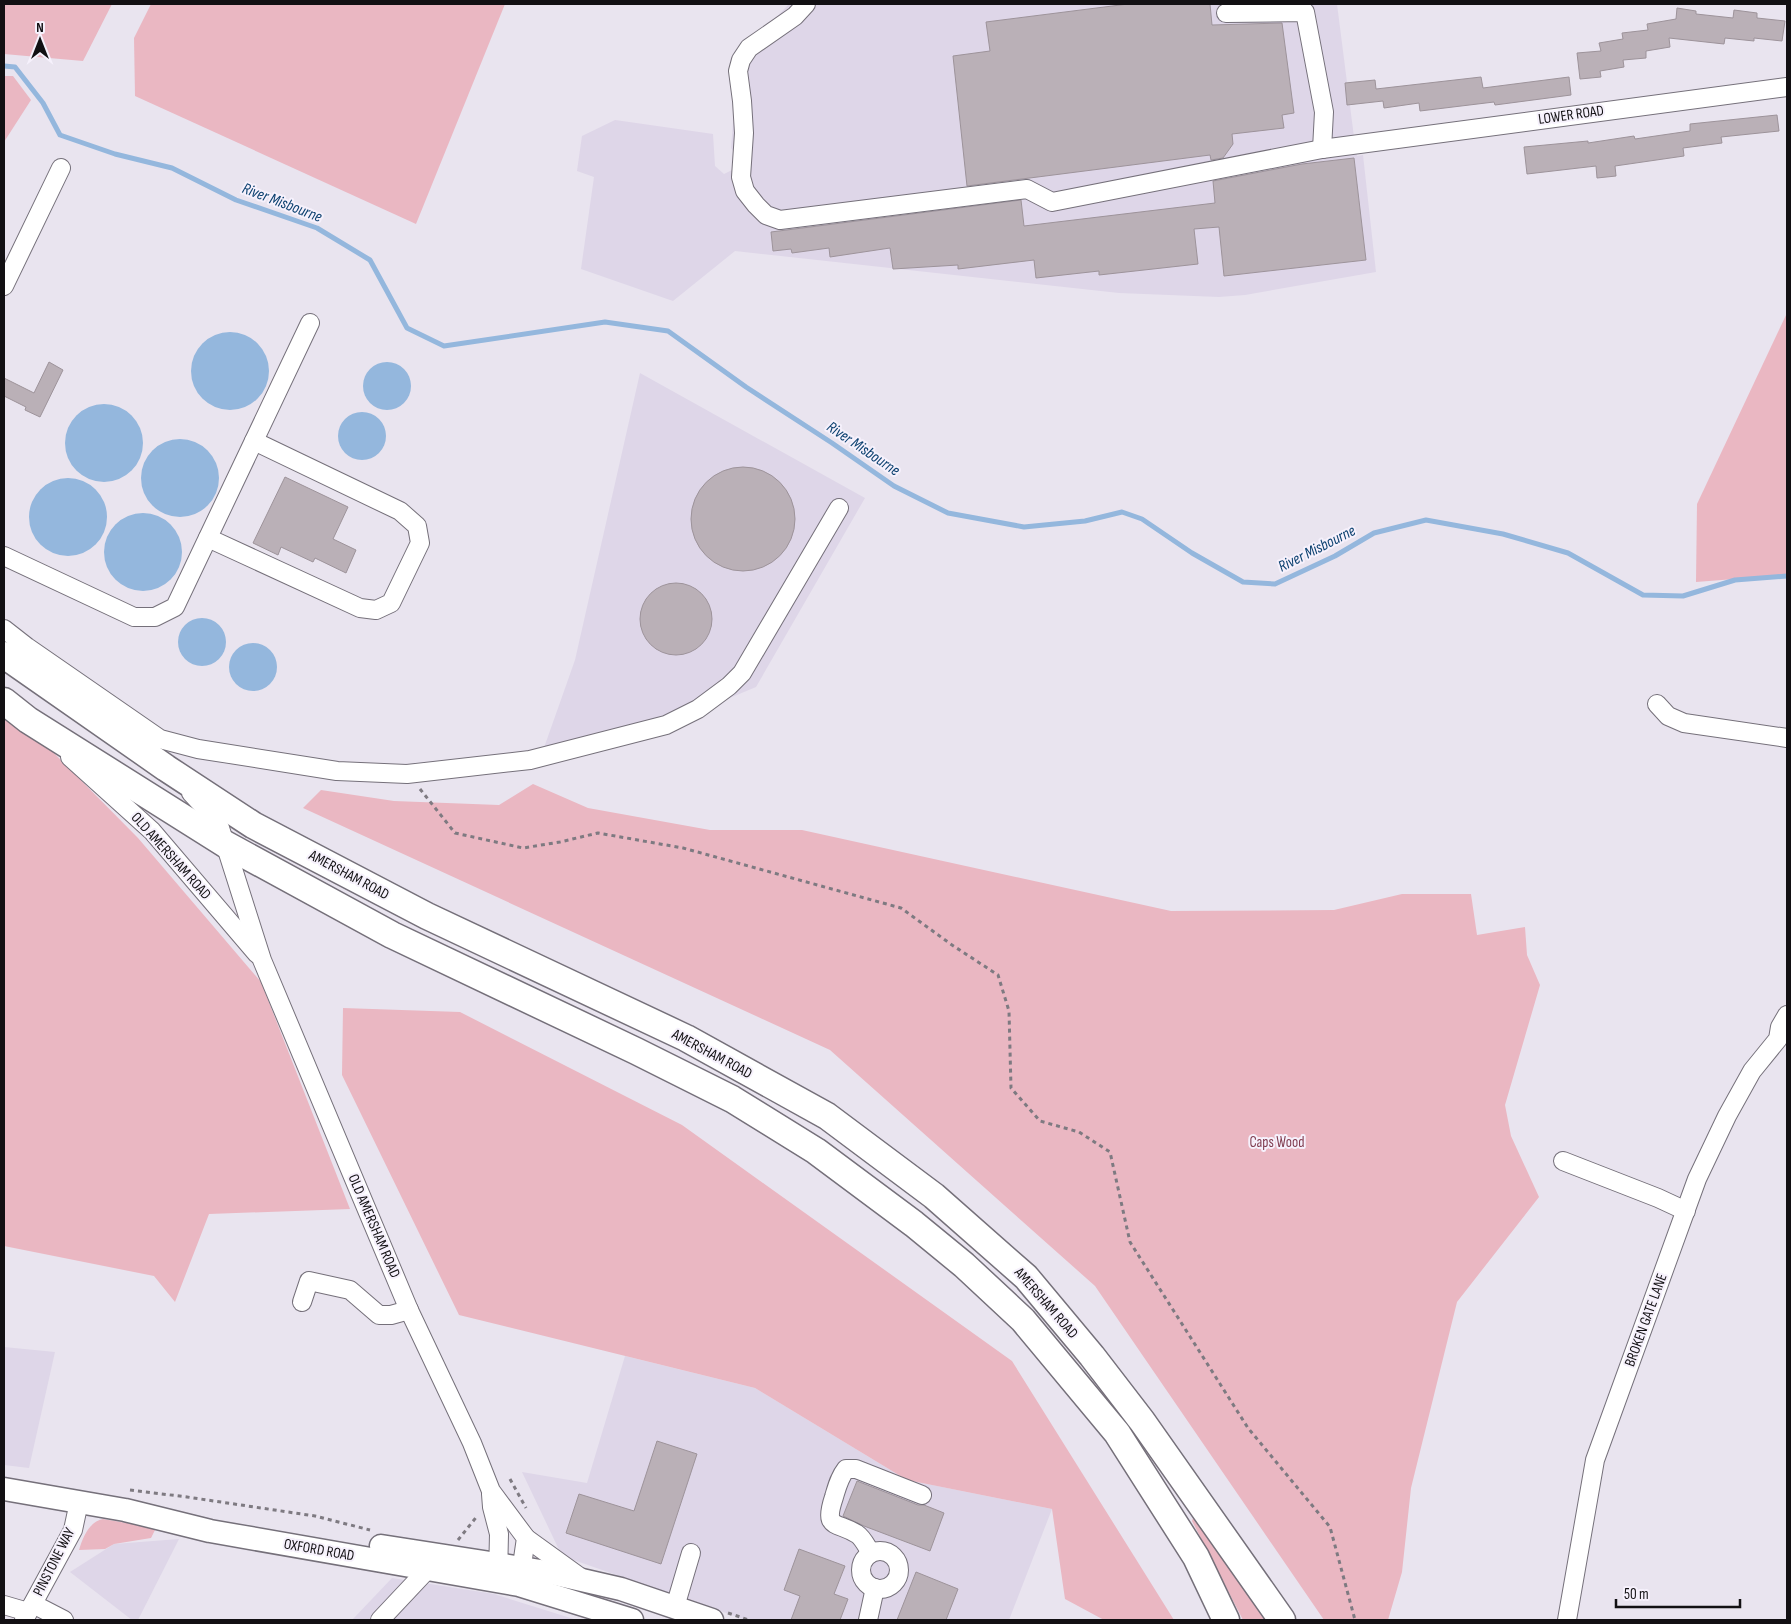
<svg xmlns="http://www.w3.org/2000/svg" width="1791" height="1624" viewBox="0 0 1791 1624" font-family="'Sofia Sans Condensed',sans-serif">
<rect width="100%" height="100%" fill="#e9e4ef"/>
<g fill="#ded6e8">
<path d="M789,4H1337L1355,145L1357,156L1363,155L1376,272L1245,295L1219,297L1119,293L735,251L673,301L581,269L594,177L577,171L582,136L615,120L713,134L715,166L724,174L734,169L737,156L731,148L733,123L738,112L732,63Z"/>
<path d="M640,373L865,498L756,687L677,720L540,759L575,660Z"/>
<path d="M4,1347L55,1352L29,1468L4,1465Z"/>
<path d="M625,1356L755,1388L907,1480L1052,1509L1009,1620H746L562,1556L522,1472L587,1483Z"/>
<path d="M179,1539L138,1620H132L70,1572L114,1544Z"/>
<path d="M392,1578L494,1594L577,1620H352Z"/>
</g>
<g fill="#eab7c2">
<path d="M4,4H112L83,61L4,54Z"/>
<path d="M151,4H505L416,224L135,96L134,38Z"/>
<path d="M4,76H13L31,100L4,142Z"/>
<path d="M1787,313V575L1696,582L1697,504Z"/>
<path d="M4,719L50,749L138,838L261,982L350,1209L209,1214L175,1302L154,1276L4,1246Z"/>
<path d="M533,784L588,808L710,830H802L1171,911L1334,910L1402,894H1471L1477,935L1525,927L1527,955L1540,985L1505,1105L1511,1136L1539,1197L1457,1302L1411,1488L1402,1572L1388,1620H1324L1095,1286L830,1050L303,808L321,790L394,801L499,805Z"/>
<path d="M343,1008L460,1012L682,1125L1012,1361L1174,1620H1104L1065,1599L1052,1509L907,1480L755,1388L459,1315L342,1075Z"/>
<path d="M1196,1509L1269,1620H1243L1192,1521Z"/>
<path d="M103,1519L156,1528L151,1538L114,1544L105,1549L79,1550C83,1537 89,1522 103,1519Z"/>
</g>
<g fill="#94b7dd">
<circle cx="230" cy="371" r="39"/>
<circle cx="387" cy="386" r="24"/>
<circle cx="104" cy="443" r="39"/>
<circle cx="362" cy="436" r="24"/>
<circle cx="180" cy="478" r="39"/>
<circle cx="68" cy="517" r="39"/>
<circle cx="143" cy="552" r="39"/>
<circle cx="202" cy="642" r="24"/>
<circle cx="253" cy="667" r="24"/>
</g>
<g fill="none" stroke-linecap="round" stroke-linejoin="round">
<path stroke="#94b7dd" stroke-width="5" d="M4,66L15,67L43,103L60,135L115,154L172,168L236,200L317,228L370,260L407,328L444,346L605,322L668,331L746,387L832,443L894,486L948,513L1024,527L1085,521L1122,512L1142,519L1192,553L1243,582L1275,584L1335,556L1374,533L1426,520L1503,534L1568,553L1643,595L1683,596L1735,580L1787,576"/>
</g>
<g fill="#bab0b7" stroke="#9d939a">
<path d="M1128,4H1210L1212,25L1282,23L1294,113L1282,115L1284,128L1232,134L1233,144L1223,158L1211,160L1210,155L967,186L953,56L990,51L986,22Z"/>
<path d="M1677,8L1696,11V14L1733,18L1734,10L1757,13V18L1785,21L1782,41L1754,38V41L1725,38L1724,44L1669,38L1670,47L1646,51V58L1623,60L1624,67L1600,71L1601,77L1580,79L1577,53L1601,51L1599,43L1623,39L1622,33L1648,30L1647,24L1676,19Z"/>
<path d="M1481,77L1483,88L1569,77L1571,95L1495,105L1494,102L1420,111L1419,103L1384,108L1383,101L1347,105L1345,83L1375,80L1376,89Z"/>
<path d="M1777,115L1779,131L1721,137L1722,143L1683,148L1684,156L1615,166L1616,176L1597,178L1596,166L1527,174L1524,147L1588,141V143L1634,136L1635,139L1690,131V124Z"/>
<path d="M1354,158L1366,260L1224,276L1219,227L1194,229L1198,264L1099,275V271L1036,278L1034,260L958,269V265L893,269L890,248L830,257L829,248L792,253L791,249L773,251L771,232L1021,200L1024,226L1215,203L1213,181L1302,164Z"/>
<path d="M49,362L63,370L40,417L25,410L26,407L4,396V378L34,393Z"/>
<circle cx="743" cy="519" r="52"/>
<path d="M285,477L348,507L333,539L356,550L346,573L315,558L313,562L281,547L278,555L253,543Z"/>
<circle cx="676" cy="619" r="36"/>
<path d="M657,1441L697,1454L661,1564L566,1533L579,1494L634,1511Z"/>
<path d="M857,1481L918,1505H924L944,1513L930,1551L864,1526L843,1516Z"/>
<path d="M799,1549L845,1566L834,1594L848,1599L840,1620H791L800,1596L784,1590Z"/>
<path d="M916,1572L958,1589L946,1620H897Z"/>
</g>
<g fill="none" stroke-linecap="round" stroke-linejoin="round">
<defs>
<g id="minor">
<path d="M806,4L795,16L749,48L741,60L738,71L742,101L744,133L741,177L745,191L756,205L766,215L780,220L1027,189L1052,202L1322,149L1787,87"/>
<path d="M1226,13L1305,12L1324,112L1322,149"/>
<path d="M4,286L61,168"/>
<path d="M208,538L360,608L376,610L391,603L420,543L417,526L400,511L254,441"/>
<path d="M4,556L134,617H155L175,607L310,323"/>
<path d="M4,629L27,647L160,739L198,749L337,771L407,774L530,760L666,725L698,709L729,686L742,673L839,508"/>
<path d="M1657,704L1668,716L1684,723L1787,738"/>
<path d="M70,757L152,831L257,954"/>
<path d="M191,793L204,807L220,828L262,960L409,1310L472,1443L491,1491L526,1538L520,1579"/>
<path d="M1563,1161L1658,1198L1686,1211"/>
<path d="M302,1302L309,1281L350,1290L379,1315H391L409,1310"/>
<path d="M491,1494L492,1507L499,1534L498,1577"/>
<path d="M526,1538L580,1577"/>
<circle cx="880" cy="1570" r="19"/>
<path d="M871,1553C867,1547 863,1538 857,1534C836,1521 823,1530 834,1497C837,1487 839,1478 846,1469H856L922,1495"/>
<path d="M33,1604L64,1620"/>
<path d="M4,1605L28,1612"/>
<path d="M675,1607L691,1553"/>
<path d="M24,1620L73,1530L79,1502"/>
<path d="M380,1620L427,1570"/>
<path d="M868,1620L875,1588"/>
<path d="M1567,1620L1595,1460L1697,1179L1727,1116L1752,1071L1778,1039L1780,1027L1787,1015"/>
</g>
<g id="major">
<path d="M4,1489L125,1510L210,1531L519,1585L632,1620"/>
<path d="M381,1546L547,1572L621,1589L712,1620"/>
</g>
<g id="highway">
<path d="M4,655L166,768L253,825L427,916L686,1038L827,1116L934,1196L1026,1277L1092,1356L1142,1421L1282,1620"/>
<path d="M4,701L28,720L225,844L392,935L636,1051L732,1099L816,1151L914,1224L964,1265L1023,1320L1117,1433L1196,1557L1226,1620"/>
</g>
</defs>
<use href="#minor" stroke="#75707a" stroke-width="20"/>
<use href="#major" stroke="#75707a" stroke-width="25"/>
<use href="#highway" stroke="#75707a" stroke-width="29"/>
<g stroke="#7e7a81" stroke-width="3" stroke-dasharray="4 4" stroke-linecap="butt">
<path d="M420,789L455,833L523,848L560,842L598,833L683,848L901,908L952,945L998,975L1009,1011L1011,1088L1040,1121L1079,1132L1110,1152L1130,1242L1248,1428L1330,1527L1355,1620"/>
<path d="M510,1479L526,1508"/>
<path d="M130,1490L187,1497L315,1516L370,1530"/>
<path d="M458,1540L478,1515"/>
<path d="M728,1613L749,1620"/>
</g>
<use href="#minor" stroke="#fff" stroke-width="18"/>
<use href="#major" stroke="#fff" stroke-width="22"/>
<use href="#highway" stroke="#fff" stroke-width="26"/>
</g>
<g text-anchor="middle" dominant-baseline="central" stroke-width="4" stroke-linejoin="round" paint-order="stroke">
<g font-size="15" fill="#121013" stroke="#f6f1fc">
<text transform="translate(1571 115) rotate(-8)">LOWER ROAD</text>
<text transform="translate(171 856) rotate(48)">OLD AMERSHAM ROAD</text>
<text transform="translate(349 875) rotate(28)">AMERSHAM ROAD</text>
<text transform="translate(712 1054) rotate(28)">AMERSHAM ROAD</text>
<text transform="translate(374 1226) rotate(67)">OLD AMERSHAM ROAD</text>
<text transform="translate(1046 1303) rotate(49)">AMERSHAM ROAD</text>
<text transform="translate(1646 1320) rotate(-70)">BROKEN GATE LANE</text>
<text transform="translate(319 1550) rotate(10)">OXFORD ROAD</text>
<text transform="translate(54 1562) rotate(-63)">PINSTONE WAY</text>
</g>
<g font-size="15" fill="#813c4f" stroke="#f6f1fc">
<text x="1277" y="1142">Caps Wood</text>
</g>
<g font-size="16" font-style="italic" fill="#0b406f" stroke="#f6f1fc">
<text transform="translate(282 203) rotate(21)">River Misbourne</text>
<text transform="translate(863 449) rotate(34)">River Misbourne</text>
<text transform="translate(1317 549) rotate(-27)">River Misbourne</text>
</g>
</g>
<rect width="1791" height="1624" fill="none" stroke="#121013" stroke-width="10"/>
<g transform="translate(40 40)" stroke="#f6f1fc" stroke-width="4" paint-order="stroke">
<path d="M0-4L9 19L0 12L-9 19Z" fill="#121013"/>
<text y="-8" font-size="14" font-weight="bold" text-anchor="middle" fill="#121013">N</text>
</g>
<path d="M1616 1599v8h124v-8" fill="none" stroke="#121013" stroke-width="2.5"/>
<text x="1624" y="1599" font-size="15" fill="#121013" stroke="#f6f1fc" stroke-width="4" paint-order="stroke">50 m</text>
</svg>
